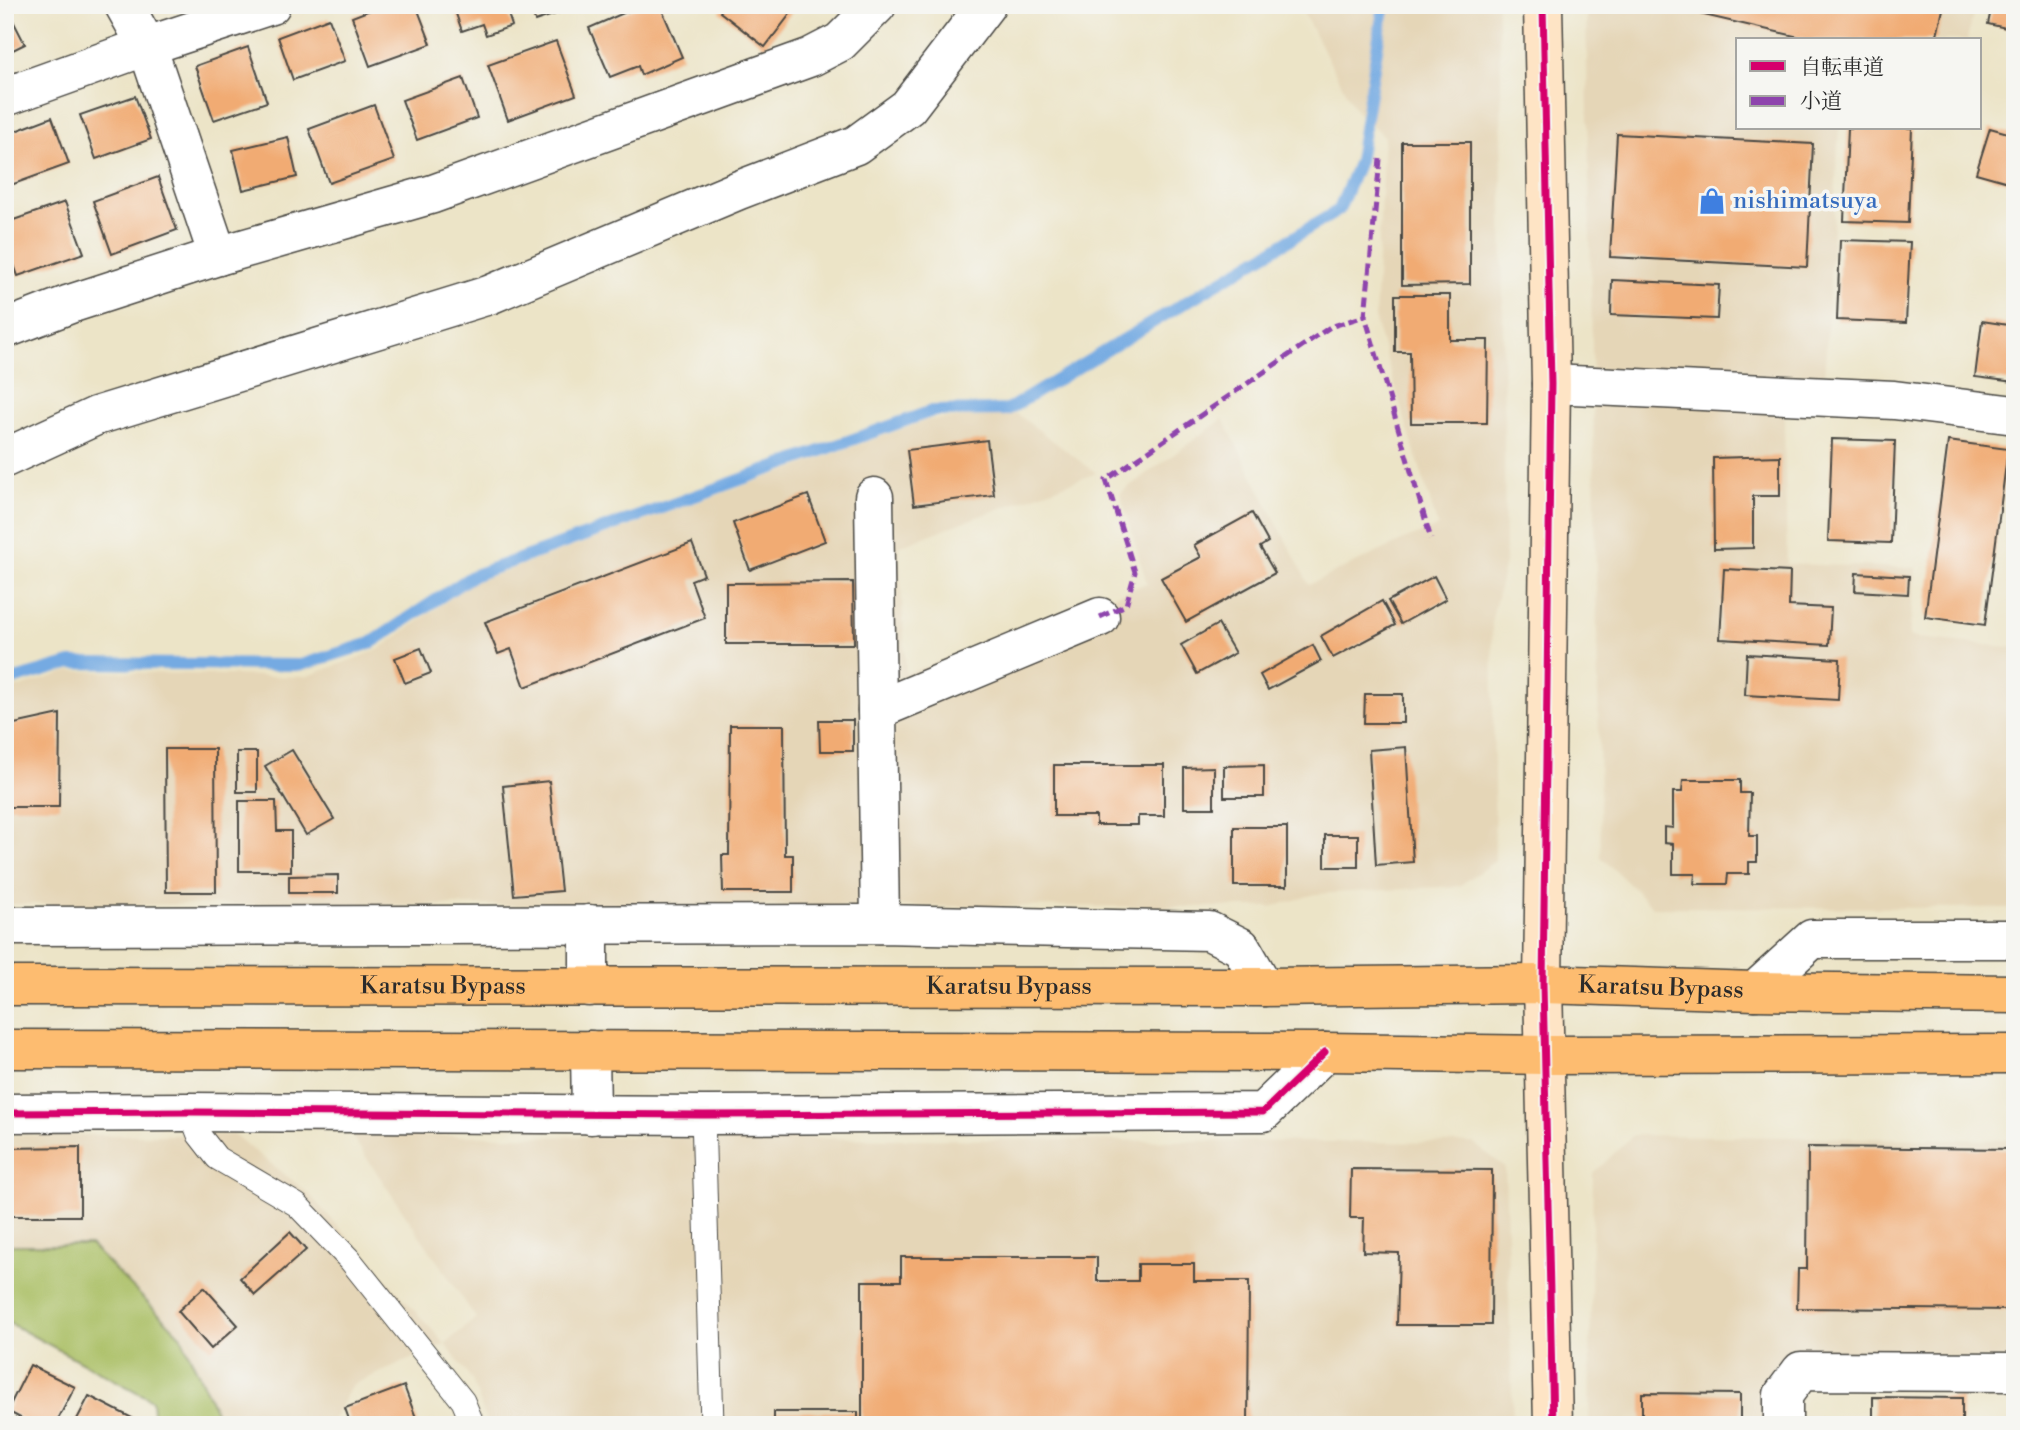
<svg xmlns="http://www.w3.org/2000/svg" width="2020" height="1430" viewBox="0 0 2020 1430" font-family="'Libre Bodoni','Noto Serif JP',serif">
<rect width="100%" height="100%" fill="#f6f6f2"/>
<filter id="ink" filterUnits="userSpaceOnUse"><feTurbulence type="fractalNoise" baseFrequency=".0143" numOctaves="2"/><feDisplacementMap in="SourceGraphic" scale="14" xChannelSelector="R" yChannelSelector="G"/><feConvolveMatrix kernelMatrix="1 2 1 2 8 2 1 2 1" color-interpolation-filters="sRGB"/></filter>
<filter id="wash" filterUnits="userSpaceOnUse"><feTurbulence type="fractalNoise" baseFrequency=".00686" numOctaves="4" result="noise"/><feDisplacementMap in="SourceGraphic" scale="28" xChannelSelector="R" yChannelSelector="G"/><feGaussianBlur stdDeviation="1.57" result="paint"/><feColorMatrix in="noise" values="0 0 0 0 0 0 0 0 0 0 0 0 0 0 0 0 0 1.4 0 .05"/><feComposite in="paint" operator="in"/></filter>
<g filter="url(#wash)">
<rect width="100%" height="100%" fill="#ece4c7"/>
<g fill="#e5d6b7">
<path d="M1299,5H1497L1501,74L1505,563L1492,618L1495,861L1459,886L1315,894L1271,907L5,904V692L70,671L305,677L378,650L472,583L928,420L1017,414L1096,473L899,546L906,674L1147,583L1120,493L1223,419L1309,585L1406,539L1438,527L1375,321L1384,136L1356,111Z"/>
<path d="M1586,5H1975L1967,40H1738V128H1839L1824,379L1783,377L1787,564L1916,568L1909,637L2015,648V908L1653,907L1601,857Z"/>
<path d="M5,1135H234L307,1192L445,1344L476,1318L351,1135L1473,1143L1505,1167L1513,1425H488L472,1380L445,1344L352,1385L330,1425H222L181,1336L90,1245H5Z"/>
<path d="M1633,1135L2015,1140V1359L1806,1357L1795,1425H1589L1593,1174Z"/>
</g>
<path fill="#a9be62" stroke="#6a7446" stroke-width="2" d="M5,1245H90L181,1336L222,1425H154L152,1400L5,1321Z"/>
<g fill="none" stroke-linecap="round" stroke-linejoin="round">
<path stroke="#74aae2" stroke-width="12" d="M5,682L71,663L301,665L371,643L472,576L932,411L1007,410L1339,210L1359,161L1384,5"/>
</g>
<g id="blocks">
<g fill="#f1ab73">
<path d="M5,5L25,44L5,54Z"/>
<path d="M383,5H416L431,44L370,66L352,17Z"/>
<path d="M453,5H505L512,26L486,35L482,24L462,31Z"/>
<path d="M529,5H580V6L535,21Z"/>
<path d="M642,5H660L682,57L641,75L638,66L610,77L589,28Z"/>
<path d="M725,5H789L794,9L765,47L720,12Z"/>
<path d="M1692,5H1944L1936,40H1812L1691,12Z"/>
<path d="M1992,5H2015V30L1988,24Z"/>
<path d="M329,18L345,61L293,80L278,37Z"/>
<path d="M556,41L576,95L508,120L488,65Z"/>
<path d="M248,47L267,102L214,120L195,66Z"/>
<path d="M463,78L477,118L417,140L402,100Z"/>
<path d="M135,96L151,139L96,159L80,115Z"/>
<path d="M374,105L394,160L329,183L309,129Z"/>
<path d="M52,117L69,164L11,185L5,168V135Z"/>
<path d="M1848,128H1912L1908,223L1844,221Z"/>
<path d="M1990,128L2015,135V184L1976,173Z"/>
<path d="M1617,134L1813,144L1807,267L1610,257Z"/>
<path d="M288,137L297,177L243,190L233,150Z"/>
<path d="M1402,142H1470V284L1402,285Z"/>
<path d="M158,177L177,230L112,254L93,201Z"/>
<path d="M65,202L84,253L18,276L5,239V223Z"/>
<path d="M1840,240L1910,242L1906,323L1837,320Z"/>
<path d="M1612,280L1719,285L1717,319L1611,315Z"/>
<path d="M1395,295H1450V340H1488L1487,423H1411L1410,352H1395Z"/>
<path d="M1982,321L2015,326V382L1975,377Z"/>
<path d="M1832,439L1895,441L1891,543L1828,541Z"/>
<path d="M987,440L994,495L914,505L907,450Z"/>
<path d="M1948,441L2008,449L1985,625L1925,617Z"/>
<path d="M1780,456V496H1753V548L1714,549L1713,458Z"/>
<path d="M808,495L825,541L750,570L733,523Z"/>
<path d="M1252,513L1268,542L1260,547L1275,573L1186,622L1161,578L1201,557L1194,545Z"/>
<path d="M692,543L704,575L691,580L705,618L525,687L511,649L498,654L485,622Z"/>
<path d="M1724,569L1790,572L1789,606L1831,608L1829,645L1720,639Z"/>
<path d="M1856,573L1909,576L1908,594L1855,591Z"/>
<path d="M1434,576L1446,599L1401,624L1388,601Z"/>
<path d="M853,582L854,644H726V583Z"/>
<path d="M1382,601L1395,625L1333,658L1321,636Z"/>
<path d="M1218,624L1235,653L1197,674L1181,645Z"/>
<path d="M1313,645L1321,661L1268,690L1260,675Z"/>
<path d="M421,648L431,673L405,683L395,658Z"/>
<path d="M1747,654L1840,659L1838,700L1745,695Z"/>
<path d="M1365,694H1403V723H1364Z"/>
<path d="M60,714L59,807H5V726Z"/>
<path d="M819,720H853V751H820Z"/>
<path d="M730,725H784L785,855H793V892H723L722,855H729Z"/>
<path d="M1406,747L1413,862L1376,865L1369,750Z"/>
<path d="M165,749H215L216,892H166Z"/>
<path d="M292,750L334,819L306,835L265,766Z"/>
<rect x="237" y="752" width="20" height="40"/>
<path d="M1054,765H1164V816H1138V825H1096V816H1054Z"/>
<path d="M1264,765V797H1224V766Z"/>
<path d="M1214,767V808H1184V768Z"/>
<path d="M1683,780H1740V793H1750L1749,836H1757V862H1749V874H1728L1727,884H1694L1695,874H1673V844L1664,843V827L1673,828V792H1682Z"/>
<path d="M549,781L561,891L514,895L503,786Z"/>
<path d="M239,801H276L277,831H291V871H239Z"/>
<rect x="1234" y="827" width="53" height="59"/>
<rect x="1325" y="835" width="33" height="32"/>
<path d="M338,875V893H289V876Z"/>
<path d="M80,1147V1216H5V1148Z"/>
<path d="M1808,1147L2015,1149V1310L1797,1308L1798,1269H1807Z"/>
<path d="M1351,1169L1492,1170L1491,1325H1397L1399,1253L1363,1252L1364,1218H1350Z"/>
<path d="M290,1232L306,1250L255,1295L240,1278Z"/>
<path d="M901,1257H1097V1281H1138V1264H1194V1281H1249L1248,1425H862V1281H901Z"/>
<path d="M204,1287L238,1325L211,1349L178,1311Z"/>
<path d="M30,1365L75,1387L55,1425H34L7,1411Z"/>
<path d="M404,1386L418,1423L412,1425H351L345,1408Z"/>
<path d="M1642,1393L1740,1394V1422H1751V1425H1642Z"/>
<path d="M89,1396L132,1418L129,1425H74Z"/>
<path d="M1873,1397L1962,1398V1425H1873Z"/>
<rect x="774" y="1412" width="84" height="13"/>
</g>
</g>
</g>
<g filter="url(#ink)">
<use href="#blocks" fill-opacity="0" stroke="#484742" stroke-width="2"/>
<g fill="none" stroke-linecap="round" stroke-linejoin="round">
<defs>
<g id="lane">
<path d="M190,1112L199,1135L217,1158L297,1205L350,1260L463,1401L473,1425"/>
<path d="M703,1115L712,1425"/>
</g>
<g id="street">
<path d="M124,5L147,46L218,256"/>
<path d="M5,97L147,46L271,5"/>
<path d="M5,329L70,304L218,256L433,194L811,57L840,42L877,5"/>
<path d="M1551,384L1894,400L2015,415"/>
<path d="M5,458L96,416L489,295L739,190L856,145L908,107L986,5"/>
<path d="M874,497L880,924"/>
<path d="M877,710L1100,617"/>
<path d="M589,924V987"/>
<path d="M5,926L880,924L1209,931L1241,947L1264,987"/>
<path d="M1755,991L1812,939H2015"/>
<path d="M590,1050L591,1115"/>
<path d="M5,1113L190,1112L703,1115L1263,1112L1325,1052"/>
<path d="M1783,1425V1395L1801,1371L2015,1372"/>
</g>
<path id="secondary" d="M1543,5L1551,384L1543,984L1553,1425"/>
<g id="highway">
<path id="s1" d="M5,986L1264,987L1543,984L1755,991L2015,994"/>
<path d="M5,1049L1325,1052L1544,1055L2015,1054"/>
</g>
</defs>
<use href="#lane" stroke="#484742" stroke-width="25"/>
<use href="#street" stroke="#484742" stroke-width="41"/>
<use href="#secondary" stroke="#484742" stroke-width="41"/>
<use href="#highway" stroke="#484742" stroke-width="41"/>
<use href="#lane" stroke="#fff" stroke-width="23"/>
<use href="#street" stroke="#fff" stroke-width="38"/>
<use href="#secondary" stroke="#fee4c5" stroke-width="38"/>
<use href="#highway" stroke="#fdbc6f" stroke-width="38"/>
<g stroke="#8e44ad" stroke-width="5" stroke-dasharray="10 5" stroke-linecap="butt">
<path d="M1380,159L1365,316L1431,539"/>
<path d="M1100,617L1126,605L1135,572L1106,480L1330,327L1365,316"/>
</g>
<defs>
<g id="cycleway">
<path d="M1543,5L1551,384L1543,984L1553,1425"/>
<path d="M5,1113L190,1112L703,1115L1263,1112L1325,1052"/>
</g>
</defs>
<use href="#cycleway" stroke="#f6f6f2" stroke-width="11"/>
<use href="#cycleway" stroke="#d6006c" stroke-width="7"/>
</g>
</g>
<defs>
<symbol id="shop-bare" viewBox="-9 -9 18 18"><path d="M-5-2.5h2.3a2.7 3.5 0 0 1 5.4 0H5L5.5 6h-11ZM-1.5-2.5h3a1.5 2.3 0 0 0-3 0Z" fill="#3f7fe0" stroke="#f6f6f2" stroke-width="2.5" paint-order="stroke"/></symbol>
</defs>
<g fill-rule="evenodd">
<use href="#shop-bare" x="1693" y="182" width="38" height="38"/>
</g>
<g text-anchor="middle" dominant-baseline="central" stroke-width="7" stroke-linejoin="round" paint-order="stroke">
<g font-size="24" fill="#366cbe" stroke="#f6f6f2" text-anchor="start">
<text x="1733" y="201">nishimatsuya</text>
</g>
<g font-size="24" fill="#2b2b2b" stroke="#f6f6f2">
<text stroke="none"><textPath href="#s1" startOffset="438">Karatsu Bypass</textPath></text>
<text stroke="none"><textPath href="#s1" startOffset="1004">Karatsu Bypass</textPath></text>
<text stroke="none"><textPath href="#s1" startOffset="1656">Karatsu Bypass</textPath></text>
</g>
</g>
<rect width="2020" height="1430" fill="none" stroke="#f6f6f2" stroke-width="28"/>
<rect x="1736" y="38" width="245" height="91" fill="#f6f6f2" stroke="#a5a5a2" stroke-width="2"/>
<rect x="1750" y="61" width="35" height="10" fill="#d6006c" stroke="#a5a5a2" stroke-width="2"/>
<text x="1800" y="74" font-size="21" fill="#2b2b2b">自転車道</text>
<rect x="1750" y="96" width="35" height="10" fill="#8e44ad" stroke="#a5a5a2" stroke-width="2"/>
<text x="1800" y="108" font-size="21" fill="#2b2b2b">小道</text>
</svg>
